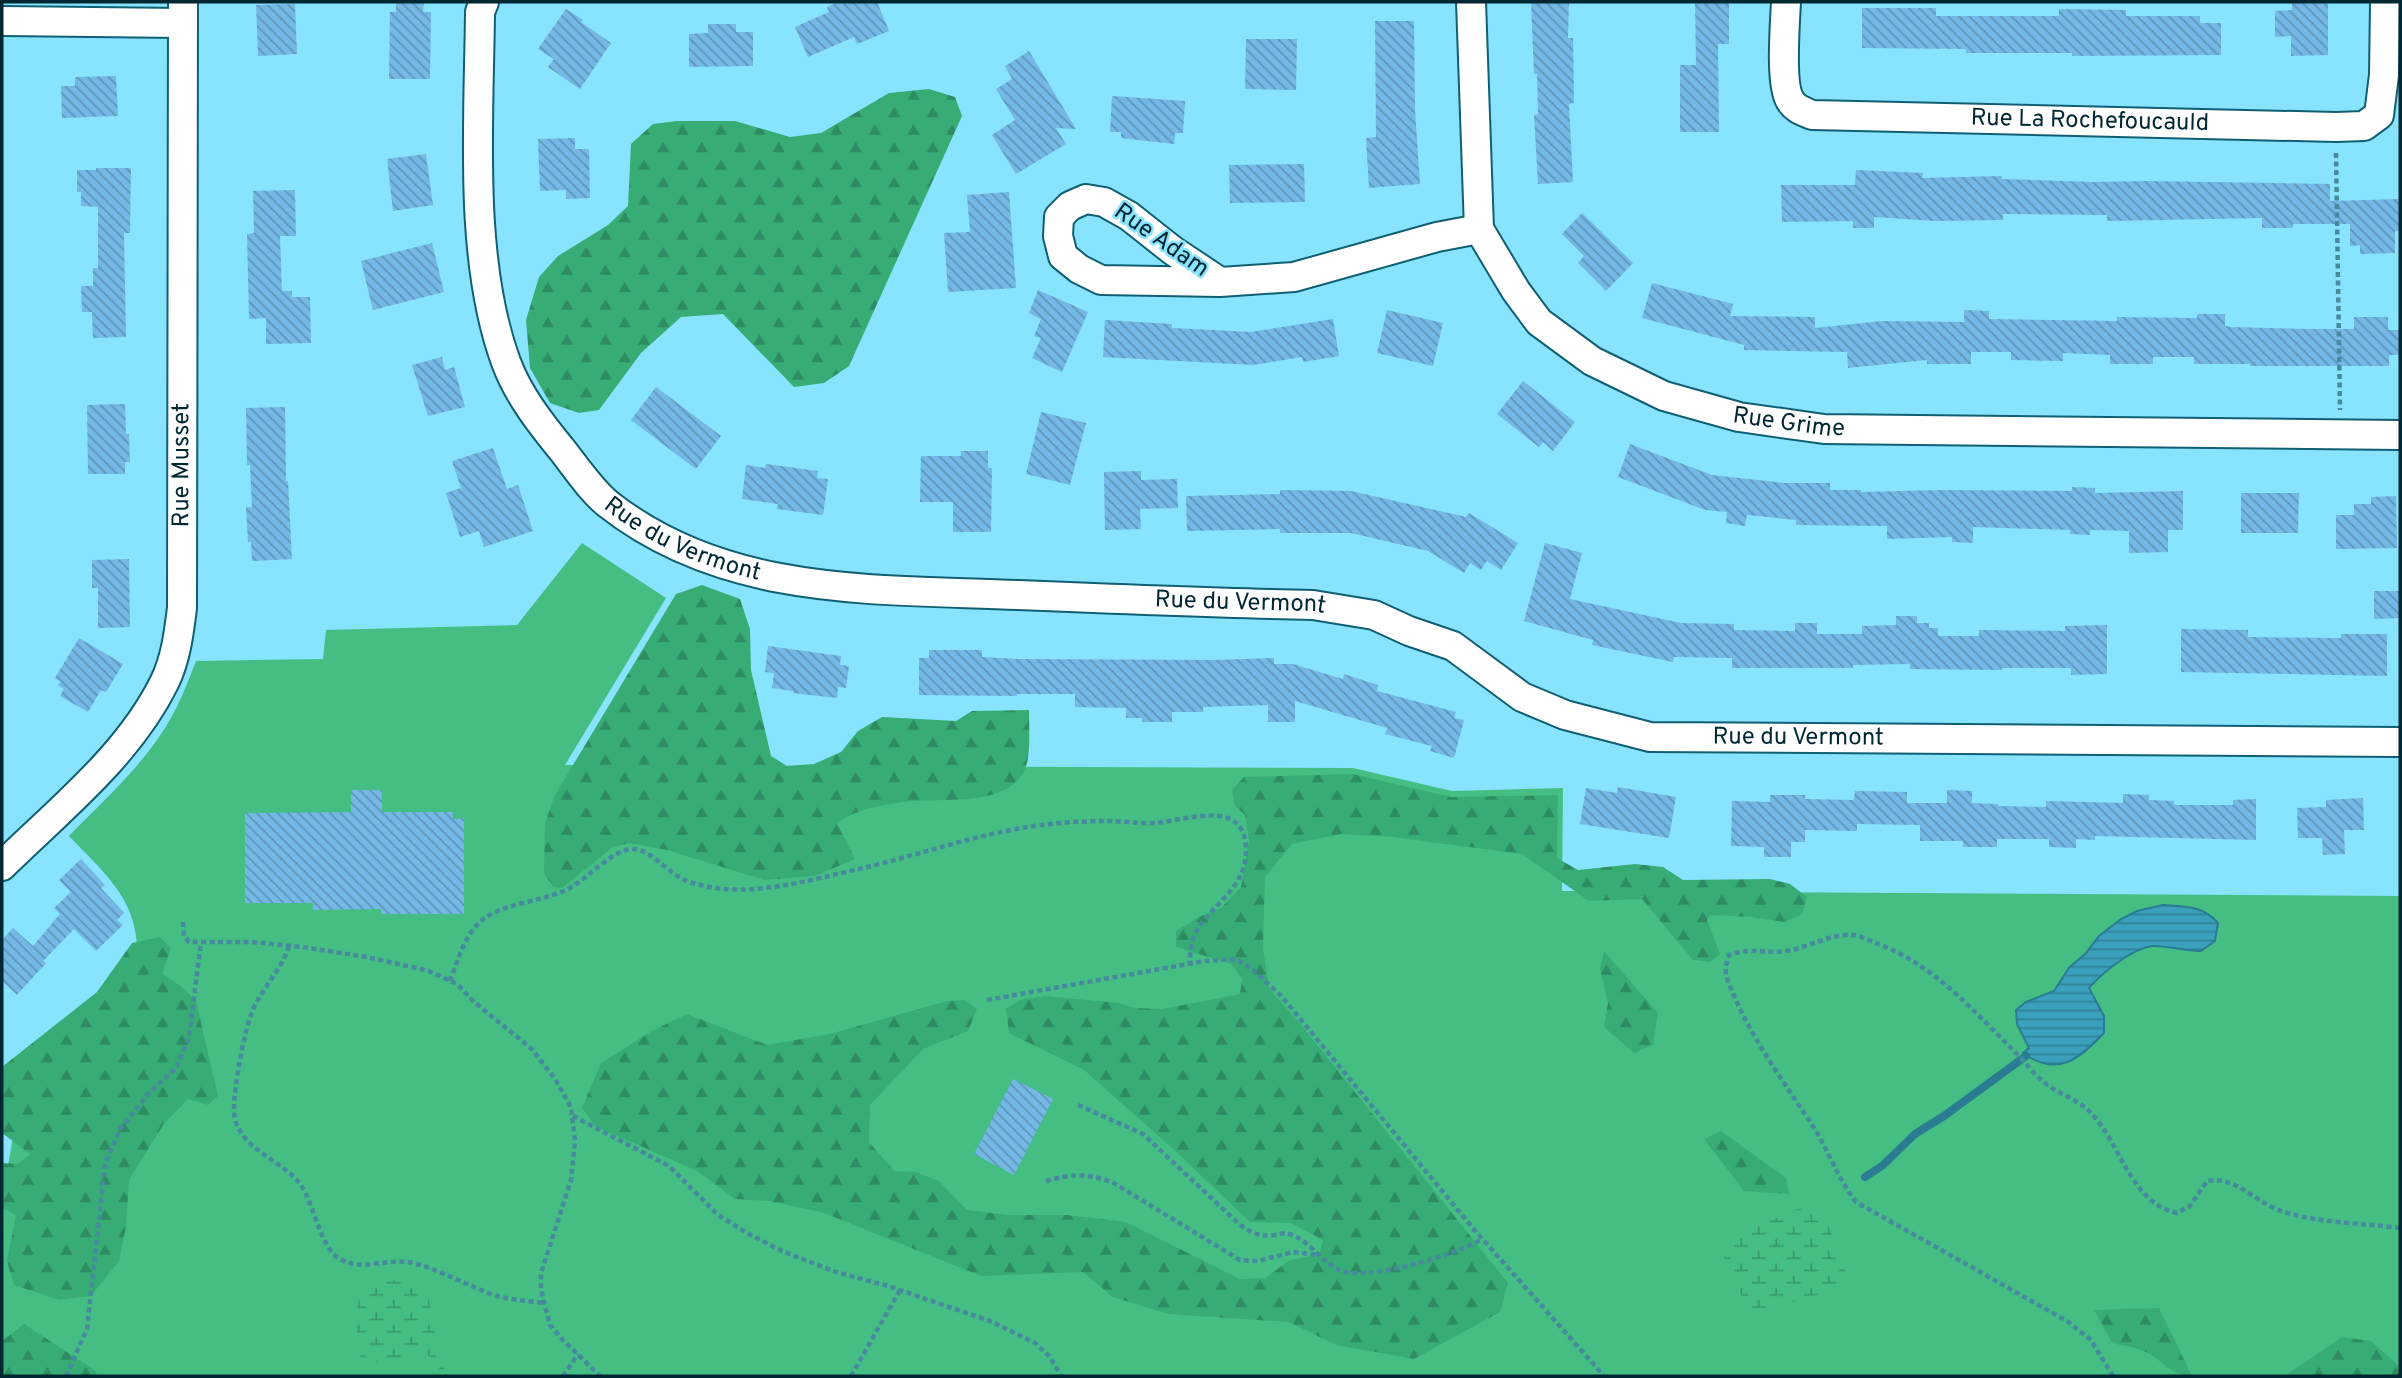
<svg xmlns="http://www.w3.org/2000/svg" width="2402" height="1378" viewBox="0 0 2402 1378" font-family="Overpass,sans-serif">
<defs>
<pattern id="forest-firs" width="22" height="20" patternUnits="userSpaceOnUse" patternTransform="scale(1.75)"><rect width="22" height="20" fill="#38ac75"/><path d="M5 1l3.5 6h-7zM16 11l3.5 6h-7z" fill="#2d8c61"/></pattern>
<pattern id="wetland-marsh" width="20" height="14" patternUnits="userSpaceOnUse" patternTransform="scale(1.75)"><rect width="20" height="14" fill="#45be83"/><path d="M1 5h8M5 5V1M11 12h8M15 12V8" fill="none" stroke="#379a6c"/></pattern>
<pattern id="water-rules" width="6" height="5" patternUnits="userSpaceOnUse" patternTransform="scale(1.75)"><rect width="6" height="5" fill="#3ba0bb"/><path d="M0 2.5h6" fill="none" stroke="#2f8299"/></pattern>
<pattern id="building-back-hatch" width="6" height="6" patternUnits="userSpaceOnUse" patternTransform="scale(1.75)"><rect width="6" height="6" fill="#74b8e5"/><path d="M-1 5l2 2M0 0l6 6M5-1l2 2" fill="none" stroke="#5d96ba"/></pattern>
</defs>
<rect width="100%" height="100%" fill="#87e3fe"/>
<path fill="#45be83" d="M582,543L666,598L565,765L1353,768L1452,791L1563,788L1562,891L2400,896V1376H2V1202L17,1113L137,948C136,897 101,870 69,836C106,798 147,762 172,716C182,698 189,679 196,661L323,659L326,630L517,625Z"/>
<g fill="url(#forest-firs)">
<path d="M929,89L955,97L962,116L849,366L824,383L794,387L723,314L681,317L641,353L599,410L579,413L550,403L530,368L526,320L539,277L558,256L608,225L628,206L631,144L653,124L677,121H735L790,137L821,133L889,93Z"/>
<path d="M702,585L740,599L750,629L751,670L771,756L787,766L814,764L841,752L858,731L882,717L956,721L972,711L1029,710C1029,726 1031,756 1025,769C1008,809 939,797 903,802C882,805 854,810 837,823L855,859L815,876L764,880L667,850L630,843L613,847L562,888L554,887L544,874L545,823L555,795L676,594Z"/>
<path d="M1353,774L1451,797L1558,795L1557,858L1578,870L1635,864L1663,867L1683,880L1770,879L1790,884L1807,897L1802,914L1785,922L1750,917L1710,915L1707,920L1720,954L1710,962L1693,960L1642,899L1589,901L1522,854L1392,837L1341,834L1292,844L1265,877L1263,948L1269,988L1302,1026L1508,1283L1500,1312L1414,1359L1336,1345L1289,1322L1168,1314L1113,1297L1083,1272L981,1276L824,1213L769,1201L735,1199L697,1171L595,1126L582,1108L601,1063L652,1031L687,1014L767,1045L830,1034L947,1001L964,1000L977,1009L968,1031L923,1049L870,1105L869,1142L894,1171L915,1172L939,1181L967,1210L1008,1215H1067L1126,1222L1240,1279L1265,1278L1290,1260L1319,1255L1323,1240L1291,1223L1250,1222L1172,1148L1084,1070L1009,1033L1006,1008L1023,999L1045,996L1119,1003L1135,1008L1162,1009L1240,994L1242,979L1231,964L1176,947V931L1199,917L1221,908L1241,887L1249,840L1245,815L1235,806L1232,790L1244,777Z"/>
<path d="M160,937L171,948L162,974L181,986L196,1001L218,1096L208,1105L188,1099L163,1125L129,1180L126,1227L119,1261L91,1296L59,1300L14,1285L7,1261L16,1215L2,1208V1163L18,1164L30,1154L2,1133V1067L97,992L132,943Z"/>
<path d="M1604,951L1658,1013L1653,1045L1634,1053L1604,1027L1608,1003L1600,969Z"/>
<path d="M1721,1131L1786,1178L1789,1194L1744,1191L1704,1139Z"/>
<path d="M2159,1308L2192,1376C2172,1376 2163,1361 2146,1352C2136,1347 2123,1346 2112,1343L2094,1310Z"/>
<path d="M24,1324L96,1371L97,1376H2V1341Z"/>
<path d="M2342,1337L2371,1341L2400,1367V1376H2285Z"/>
</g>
<g fill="url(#wetland-marsh)">
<path d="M1814,1204L1821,1206L1847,1275V1283L1842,1290C1810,1293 1782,1311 1749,1308L1732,1279L1724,1257L1729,1240L1792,1211Z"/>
<path d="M383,1280L417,1281L429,1289L430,1313L446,1376H437V1364L424,1352L406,1355L385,1365L361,1358L356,1323L359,1295Z"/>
</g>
<path fill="url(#water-rules)" stroke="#297c92" stroke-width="2" d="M2163,905C2185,906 2203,906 2218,923L2215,941L2201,951C2187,951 2164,945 2152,946C2131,949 2102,973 2089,988L2104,1016V1033C2079,1059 2057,1078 2023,1053L2029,1048L2017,1024L2016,1010L2026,1002L2054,991L2069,968L2086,953L2099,936L2121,919L2137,911Z"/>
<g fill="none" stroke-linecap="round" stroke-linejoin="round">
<path stroke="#297c92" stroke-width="8" d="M1865,1177L1882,1166L1915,1134L1944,1116L2026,1056"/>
</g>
<g fill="url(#building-back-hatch)">
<path d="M396,2H424L423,12H431L430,79H389L390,12H396Z"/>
<path d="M838,2H877L889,31L857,44L854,37L808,57L795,27L829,12L827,7Z"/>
<path d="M1531,2H1569L1568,38H1573L1574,103L1569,104L1573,182L1538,184L1534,115L1538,114L1537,74H1534Z"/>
<path d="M1695,2H1729V44H1718L1719,132H1680V65H1696Z"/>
<path d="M2292,2H2328V55L2291,56V36L2275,37V11L2292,10Z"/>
<path d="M295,4L297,54L258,56L256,5Z"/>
<path d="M1862,8H1936V16H2059V9L2126,10V16H2200V23H2221V55L2072,56V53H1966V49L1862,48Z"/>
<path d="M566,9L583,20L581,22L611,43L580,89L548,67L554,59L538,49Z"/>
<path d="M1375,21H1414L1415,111L1420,184L1369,188L1366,138L1376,137Z"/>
<path d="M708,24H736V32H753V66L689,67V34L708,33Z"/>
<path d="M1246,39H1297L1296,90L1245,89Z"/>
<path d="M1029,51L1076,129L1056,128L1066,144L1016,174L992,135L1015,120L996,89L1012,79L1005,66Z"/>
<path d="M116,76L118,116L62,118L61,86H75V77Z"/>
<path d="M1112,96L1185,101L1183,133H1175L1174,144L1121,138V132H1110Z"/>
<path d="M575,138V149H589L590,198L566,199V190L540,191L538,139Z"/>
<path d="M426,154L433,205L393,211L387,159Z"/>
<path d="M1304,164L1305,202L1230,203L1229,165Z"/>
<path d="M96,168H131L130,233H124L126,337L93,338L92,312H82L81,286H93V268H98V207L81,206V192H77V170H96Z"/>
<path d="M1856,170L1923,173L1922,178L2002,176V179L2093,182L2147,181L2330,184V201L2400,199V231H2395V253L2360,254V245L2350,246V224H2293V228H2262V218L2107,221V215L2003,214V220L1935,221L1874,217V228H1853V221L1782,222L1781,185H1855Z"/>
<path d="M295,190L296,236H280L282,291H292V297H310L311,343L266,344V318L249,319L247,234L254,233L253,191Z"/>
<path d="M1009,192L1016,288L948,292L944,233L970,232L967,195Z"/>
<path d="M1582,213L1633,263L1606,291L1578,263L1584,256L1562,234Z"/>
<path d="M432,243L444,292L373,310L361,261Z"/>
<path d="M1652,283L1733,304L1730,316L1815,317V328L1882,321L1964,322V310L1989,311V319L2117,321V317L2197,318V314H2225V326L2231,327L2309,329H2354V317H2388V330H2400V355H2389V366H2250V364H2194V357H2153V364H2110V355L2063,353V361L2011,360V352H1971V364H1927V360L1848,368L1847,352L1744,350V345L1642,318Z"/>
<path d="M1038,290L1088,312L1062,372L1032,358L1041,338L1034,336L1041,319L1029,313Z"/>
<path d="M1387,310L1443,323L1433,366L1377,353Z"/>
<path d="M1333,319L1339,356L1303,362L1302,357L1253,365L1103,357L1105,320L1172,324V328L1251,332Z"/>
<path d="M442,357L445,370L454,367L465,407L428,416L412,365Z"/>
<path d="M1523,381L1575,422L1553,451L1543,442L1539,447L1497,414Z"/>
<path d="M656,387L721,436L696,469L631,420Z"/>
<path d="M125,404L126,434H129L130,462H125V474H88L87,405Z"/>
<path d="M285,407L286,481H288L292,559L252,561L251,542H248L246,507H252L250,465H247L246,408Z"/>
<path d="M1041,412L1086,423L1070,485L1026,474Z"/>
<path d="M1630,444L1712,475L1785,483H1830V490H1861V492L1942,490L2072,491V487L2095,488V493L2183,491V530H2168V552L2129,553V531L2090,530V535L2070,534V530L1973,527V543L1952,542V537L1887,539V526L1796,525V520L1747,515L1745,526L1726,523L1727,512L1705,510L1618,477Z"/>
<path d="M493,448L507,489L518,485L533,531L484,547L479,531L460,537L446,493L461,488L452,461Z"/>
<path d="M961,451H988V468H992L991,532H953V502H920L921,456H961Z"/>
<path d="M766,464L818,471L817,478L828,479L823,515L777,509L778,504L742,499L746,465L765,468Z"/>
<path d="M1141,471V480L1177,479L1178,508L1140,509L1141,529L1105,530L1104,472Z"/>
<path d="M1280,490L1351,491L1466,517L1469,513L1518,543L1501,570L1487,561L1481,570L1470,563L1464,573L1428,551L1351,533H1280V529L1187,531L1186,496L1280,494Z"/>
<path d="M2241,493H2299L2298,533H2241Z"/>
<path d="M2396,496L2397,548L2336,549V515H2354V504H2371V497Z"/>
<path d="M1545,543L1582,553L1570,599L1681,623L1734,624V630L1795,631V623H1817V634H1862V626L1896,625V616H1917V623H1929V628H1938V636H1979V630L2065,631V626L2107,625V674L2071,675V668H2002V670L1910,669V664L1853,665V668H1732V658L1674,657L1673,662L1592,645L1593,640L1524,621Z"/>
<path d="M129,559L130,627L98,628V588H92V560Z"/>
<path d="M2374,591H2400V618L2374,619Z"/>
<path d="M2181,629L2248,630V637L2341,638V634H2387V676L2181,672Z"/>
<path d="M79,638L123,664L106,692L101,690L88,712L60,696L64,689L58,685L61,682L55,678Z"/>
<path d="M768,646L841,656L840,665L849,666L846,688L838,687L837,698L793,693V691L772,688L774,673L765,672Z"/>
<path d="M929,650H982V657L1017,659L1216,660L1274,658V664H1293L1343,679L1344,674L1378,685L1377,691L1456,712L1454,718L1464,720L1454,758L1430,751L1432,746L1385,734L1387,728L1295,701V722H1268V705L1203,707V712H1172V722H1142V718H1126V708L1075,707V694H1017V696L919,695V658H929Z"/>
<path d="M1618,787L1676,797L1669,838L1580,824L1586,788L1617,793Z"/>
<path d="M351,790H382V812H453V819L464,818V914H381V909L313,910V903H245V813L351,812Z"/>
<path d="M1947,790L1972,791V803L1998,804V806L2046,807V801L2123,803V794L2149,795V800L2174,801V805H2233V800L2256,799V840L2095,836V840L2076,839V848L2049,847V839H1997V847H1963V841H1920V825L1857,824V831L1805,830V842H1791V857H1764V847L1731,846L1732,801L1770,802V795H1805V799L1854,800L1855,791L1907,792V803H1947Z"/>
<path d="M2363,798L2364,830H2344L2345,854L2323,855L2322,838H2298L2297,808L2326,807V800Z"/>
<path d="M81,859L105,885L101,888L124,913L117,920L123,925L96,951L74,929L43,961L46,963L17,995L2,981V940L13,928L33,946L60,914L54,908L71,892L59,880Z"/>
<path d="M1013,1079L1053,1099L1014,1175L974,1154Z"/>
</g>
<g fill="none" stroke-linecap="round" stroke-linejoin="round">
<defs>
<g id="minor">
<path id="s1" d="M484,2L480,12C479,121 468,259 506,362C518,395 541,424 563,451C577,469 591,490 608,504C726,597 876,589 1018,595C1116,599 1215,603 1313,605L1374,615L1409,631L1453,646L1522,697L1565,715L1650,737L2400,742"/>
<path id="s2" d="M1471,2L1479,229L1516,291L1539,322L1592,361L1664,396L1739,417L1824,429L2400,435"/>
<path id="s3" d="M1786,2C1785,23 1780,84 1790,100C1795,109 1803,111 1812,115L2336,127L2364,126L2379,115L2384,75L2385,2"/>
<path d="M2,21L182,23"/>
<path d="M1220,282L1172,250L1129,216L1104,202L1086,199L1070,206L1059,217L1058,236L1063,256L1079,269L1101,280L1220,282L1294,277L1437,237L1479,229"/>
<path id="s4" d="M2,866C60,809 129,755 165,681C176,658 179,632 182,608L183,2"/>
</g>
</defs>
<use href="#minor" stroke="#105f72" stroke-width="32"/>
<g stroke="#478a9d" stroke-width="4.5" stroke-dasharray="5 3.5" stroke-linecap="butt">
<path d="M2336,153L2340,410"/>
<path d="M183,922L184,936L189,942H252L302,947L367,957L429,971L457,984L474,1002L532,1049L555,1079L571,1107L575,1141L571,1180L541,1273V1290L550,1325L561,1338L600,1376"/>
<path d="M289,946C282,968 266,984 255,1005C245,1024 234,1086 234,1109C233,1147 282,1159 301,1185C314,1204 320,1248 340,1259C362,1272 390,1257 413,1263C442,1270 469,1287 497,1296C512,1300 529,1301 544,1303"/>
<path d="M450,981C458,960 464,936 481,921C501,903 546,901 570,888C588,878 613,849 633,849C650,849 669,874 687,881C741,901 805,881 859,869C923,854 985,831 1050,824C1069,822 1089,821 1108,821C1124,821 1140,824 1156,823C1179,821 1227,804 1241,829C1246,836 1246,846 1246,854C1244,888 1215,903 1198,928C1191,939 1190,951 1190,963"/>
<path d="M987,1000L1205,961L1232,959L1241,962L1257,973L1283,998L1471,1226L1604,1376"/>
<path d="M1078,1105L1143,1134L1239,1224C1251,1233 1259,1237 1274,1235C1279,1234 1284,1232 1289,1234C1308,1239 1320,1260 1337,1269C1362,1284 1458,1254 1482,1239"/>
<path d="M573,1116L669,1166L718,1215L747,1233L782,1251L833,1271L891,1287L990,1321L1035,1343L1050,1357L1061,1376"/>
<path d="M1046,1181C1072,1174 1085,1173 1112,1182L1240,1260L1258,1261L1293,1252L1317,1255"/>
<path d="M66,1376L87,1329L105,1164L120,1129L149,1093L176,1068L189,1037L201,942"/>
<path d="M563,1376L578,1354"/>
<path d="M851,1376L900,1290"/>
<path d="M2113,1376L2091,1340L2067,1321L1856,1202C1839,1180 1830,1155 1816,1131C1785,1083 1748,1035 1728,981C1724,972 1726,964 1729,955C1749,947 1766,954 1786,951C1808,948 1831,933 1853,935C1861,936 1871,941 1878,944C1933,964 1975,1012 2015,1052C2025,1062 2034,1074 2045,1083C2058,1094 2077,1099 2089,1111C2121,1142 2129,1202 2177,1213L2190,1206L2207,1181C2235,1176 2252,1199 2276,1209C2310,1223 2363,1223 2400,1228"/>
</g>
<use href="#minor" stroke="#fff" stroke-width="28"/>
</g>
<g text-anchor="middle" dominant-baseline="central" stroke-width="5" stroke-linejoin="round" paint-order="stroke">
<g font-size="24" fill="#002732" stroke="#87e3fe">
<text stroke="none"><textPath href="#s3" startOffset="404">Rue La Rochefoucauld</textPath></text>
<text transform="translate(1161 241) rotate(35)">Rue Adam</text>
<text stroke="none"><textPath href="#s2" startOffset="612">Rue Grime</textPath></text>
<text stroke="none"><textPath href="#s4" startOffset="466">Rue Musset</textPath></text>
<text stroke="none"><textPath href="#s1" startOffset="623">Rue du Vermont</textPath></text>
<text stroke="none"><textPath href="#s1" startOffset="1190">Rue du Vermont</textPath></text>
<text stroke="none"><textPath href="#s1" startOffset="1778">Rue du Vermont</textPath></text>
</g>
</g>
<rect width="2402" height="1378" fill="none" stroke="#002732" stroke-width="7"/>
</svg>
